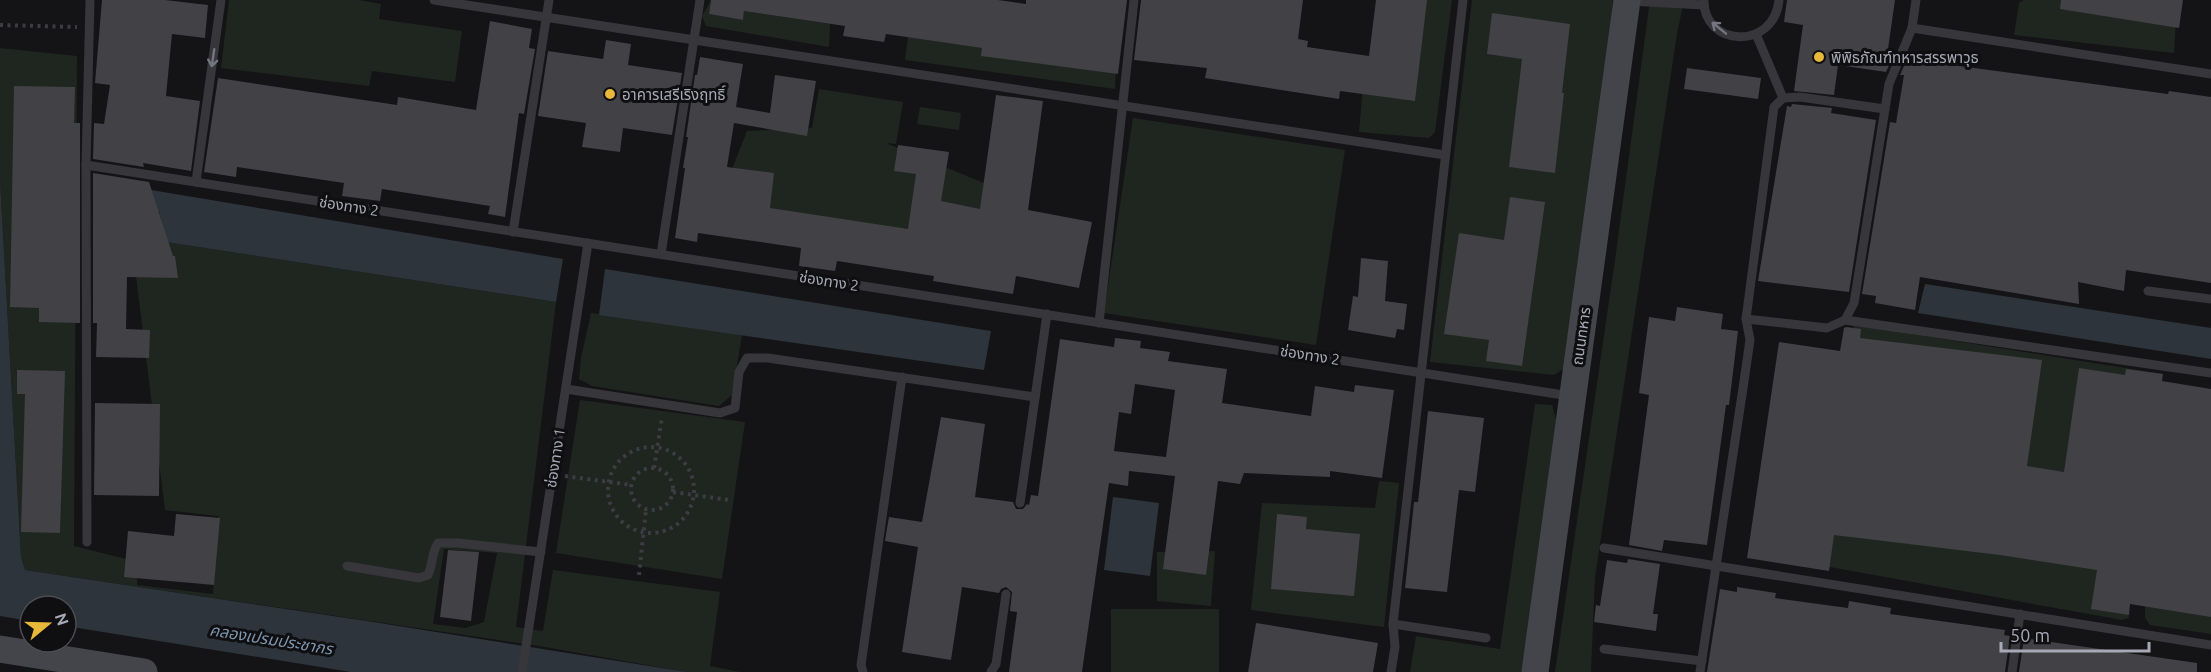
<svg xmlns="http://www.w3.org/2000/svg" width="2211" height="672" viewBox="0 0 2211 672" font-family="Ubuntu,'Noto Sans Thai',sans-serif">
<rect width="100%" height="100%" fill="#141416"/>
<g fill="#1f2620" fill-rule="evenodd">
<path d="M229,0H359L381,4L379,19L462,31L455,82L372,71L369,86L221,68Z"/>
<path d="M711,0L709,14L743,20L744,11L830,24L829,47L706,26L702,16Z"/>
<path d="M1422,0H1452L1435,132L1429,138L1359,132L1363,85Z"/>
<path d="M1472,0H1613L1592,184L1563,369L1554,375L1430,362Z"/>
<path d="M1650,0H1684L1677,34L1595,577L1591,672H1555L1615,260Z"/>
<path d="M2024,0H2073L2176,21L2174,53L2014,35L2019,3Z"/>
<path d="M908,37L1116,67L1115,89L905,60Z"/>
<path d="M0,48L77,56L74,546L138,562L137,585L213,594L218,516L165,510L134,260L150,210L159,211L167,242L556,302L516,627L543,631L553,570L720,592L710,666L740,672H687L539,646L25,570L21,557L0,180ZM444,549L497,553L484,622L465,628L433,624Z"/>
<path d="M819,89L903,102L896,144L886,143L984,183L981,253L716,210L747,131L812,128Z"/>
<path d="M920,107L961,113L959,130L917,124Z"/>
<path d="M1133,118L1345,150L1316,345L1104,313Z"/>
<path d="M591,313L742,335L732,395L719,406L592,386L579,379L581,358Z"/>
<path d="M1854,325L2163,374L2072,480L1994,462L1843,370Z"/>
<path d="M580,400L745,422L722,579L556,553Z"/>
<path d="M1535,404L1552,405L1559,431L1524,672H1410L1416,636L1500,649Z"/>
<path d="M1379,481L1399,483L1384,627L1251,610L1262,503L1375,508Z"/>
<path d="M1831,493L2114,551L2129,618L2122,620L1819,565Z"/>
<path d="M1215,551L1211,606L1157,601V552Z"/>
<path d="M2145,595L2211,604V634L2150,625L2145,618Z"/>
<rect x="1111" y="609" width="108" height="63"/>
</g>
<g fill="#2d343b">
<path d="M0,180L21,557L25,570L367,621L687,672H351L66,626V606H30V621L0,616Z"/>
<path d="M151,190L563,259L556,302L166,242L159,211L150,210Z"/>
<path d="M605,269L991,331L984,370L599,315Z"/>
<path d="M1925,284L2211,328V359L1918,313Z"/>
<path d="M1113,497L1159,503L1150,576L1104,570Z"/>
</g>
<g fill="#414146" fill-rule="evenodd">
<path d="M102,0H165L208,5L205,38L172,34L166,96L200,101L191,171L143,163L144,167L93,159L94,123L104,124L110,85L95,83Z"/>
<path d="M711,0H998L1026,4V0H1127L1118,74L981,56L982,48L886,34L884,42L843,36L845,26L744,11L743,20L709,14Z"/>
<path d="M1141,0H1303L1298,39L1308,41L1307,47L1369,56L1376,0H1427L1415,101L1340,91L1339,99L1205,78L1207,68L1134,60Z"/>
<path d="M1787,0H1895L1887,56L1893,57L1886,72L1838,65L1834,95L1794,91L1803,25L1784,22Z"/>
<path d="M2061,0H2183L2179,28L2060,9Z"/>
<path d="M1492,13L1570,24L1562,93H1564L1555,173L1509,167L1522,59L1487,54Z"/>
<path d="M490,21L532,29L529,48L535,49L524,114L519,113L505,217L488,214L490,206L382,189L380,201L342,196L344,183L237,167L236,177L204,172L218,78L397,105L398,97L476,110Z"/>
<path d="M606,40L631,44L628,65L682,73L672,135L623,128L620,152L582,147L586,123L538,116L548,51L603,59Z"/>
<path d="M700,57L743,64L736,107L770,113L775,75L816,81L807,136L734,123L727,167L774,173L770,208L908,229L916,174L894,171L898,145L949,152L941,201L980,209L996,95L1043,101L1028,210L1092,222L1079,288L1016,276L1013,294L933,281L934,276L837,261L835,271L799,266L801,248L698,233L697,242L675,238L685,168H683L688,137H686L695,75H697Z"/>
<path d="M1907,59L2168,94L2169,91L2211,97V283L2126,270L2124,291L2078,282L2079,304L1920,277L1915,310L1875,303L1876,296L1862,294L1890,122L1896,123L1904,75H1900Z"/>
<path d="M1687,68L1761,78L1758,99L1684,89Z"/>
<path d="M14,86L75,87L74,123H80V323L39,322V308L10,307Z"/>
<path d="M1792,104L1832,108L1831,113L1876,120L1849,292L1758,281L1787,106L1791,107Z"/>
<path d="M93,173L149,182L173,256H175L178,278L127,277L126,329L150,330L149,358L96,357L97,323H93Z"/>
<path d="M1510,197L1545,202L1522,366L1486,361L1489,340L1444,334L1459,233L1504,240Z"/>
<path d="M1361,258L1388,261L1385,301L1407,304L1404,330L1397,329L1395,338L1348,330L1353,296L1358,297Z"/>
<path d="M1677,307L1723,314L1721,329L1738,331L1729,405H1726L1707,545L1664,540L1662,551L1629,545L1649,395L1639,393L1649,317L1675,321Z"/>
<path d="M1846,327L1861,329L1860,338L2042,360L2027,466L2064,472L2079,368L2125,375L2126,369L2163,374L2162,381L2211,389V617L2130,604L2129,615L2091,609L2097,570L2000,555L1834,535L1829,571L1747,558L1779,342L1840,351L1844,328Z"/>
<path d="M1115,338L1141,341L1140,348L1170,352L1168,361L1227,369L1222,403L1311,416L1315,386L1354,392L1355,385L1394,390L1382,478L1330,471V477L1244,473L1240,484L1218,481L1206,575L1163,569L1175,476L1129,471L1128,486L1109,483L1082,672H1009L1017,612L1010,611L1012,592L1006,587L1001,589L999,593L962,587L951,660L902,652L918,547L885,541L886,534L889,517L922,522L941,417L985,424L975,497L1013,502L1016,509H1023L1027,504L1029,505L1031,495L1038,496L1060,339L1114,347ZM1135,384L1175,390L1166,457L1114,451L1119,412L1131,414Z"/>
<path d="M17,370L65,371L60,533L21,532L25,394H17Z"/>
<path d="M95,403L160,404L159,496L94,495Z"/>
<path d="M1428,411L1484,418L1475,492L1459,490L1447,592L1405,588L1414,502H1418Z"/>
<path d="M176,514L220,518L214,585L124,577L128,531L174,536Z"/>
<path d="M1277,514L1307,517L1306,529L1360,534L1354,596L1271,589Z"/>
<path d="M448,550L479,552L471,621L440,617Z"/>
<path d="M1628,559L1660,564L1653,614H1658L1656,631L1594,622L1596,605L1600,606L1607,560L1627,563Z"/>
<path d="M1737,587L1776,593L1775,598L1848,608L1849,601L1891,608L1890,614L2005,630L2004,635L2010,636L2005,672H1707L1720,589L1737,592Z"/>
<path d="M1256,623L1378,643L1373,672H1248Z"/>
<path d="M2024,638L2197,663V672H2019Z"/>
</g>
<g fill="none" stroke-linecap="round" stroke-linejoin="round">
<g stroke="#3c3d42" stroke-width="4" stroke-dasharray="3 4.5" stroke-linecap="butt">
<path d="M0,25L77,27"/>
<circle cx="651" cy="490" r="43"/>
<circle cx="652" cy="489" r="21"/>
<path d="M654,468L662,417"/>
<path d="M565,476L631,485"/>
<path d="M673,492L729,500"/>
<path d="M639,575L646,510"/>
</g>
<g stroke="#36363b" stroke-width="9">
<path d="M434,0L1445,155"/>
<path d="M1704,0C1703,47 1774,51 1779,0"/>
<path d="M1916,0L1912,28L2211,74"/>
<path d="M1628,1L1704,5"/>
<path d="M1756,34L1783,98"/>
<path d="M86,165L1570,396"/>
<path d="M196,182L221,0"/>
<path d="M513,232L549,0"/>
<path d="M661,254L700,0"/>
<path d="M2148,291L2211,299"/>
<path d="M1746,319L1827,328L1845,320L1854,303L1889,84L1912,28"/>
<path d="M1845,320L2211,373"/>
<path d="M1099,323L1134,0"/>
<path d="M566,389L720,413L735,408L739,372L747,358H768L1035,397"/>
<path d="M1020,503L1047,314"/>
<path d="M87,542L86,165L90,0"/>
<path d="M1604,548L2211,645"/>
<path d="M347,566L419,578L428,575C433,565 431,553 438,543H458L541,552"/>
<path d="M1393,624L1486,638"/>
<path d="M1604,649L1702,661"/>
<path d="M522,672L588,243"/>
<path d="M863,672L861,665L902,377"/>
<path d="M991,672L996,664L1006,594"/>
<path d="M1391,672L1395,647L1393,624L1463,0"/>
<path d="M1700,672L1743,388L1750,340L1746,319L1774,107L1783,98L1800,97L1885,109"/>
<path d="M2012,672L2020,614"/>
</g>
<g stroke="#44454b" stroke-width="27">
<path d="M0,649L144,672"/>
<path d="M1535,672L1627,0"/>
</g>
</g>
<defs><path id="oneway-shaft" d="M-6 0H5M1.5-3L5.5 0L1.5 3" fill="none" stroke-width="1.6" stroke-linecap="round" stroke-linejoin="round" transform="scale(1.5)"/></defs>
<g stroke="#74767f">
<use href="#oneway-shaft" transform="translate(1719 28) rotate(-141)"/>
<use href="#oneway-shaft" transform="translate(213 58) rotate(98)"/>
</g>
<g fill="#e8b83a" stroke="#0f0f11" stroke-width="2">
<circle cx="1819" cy="57" r="6"/>
<circle cx="610" cy="94" r="6"/>
</g>
<g text-anchor="middle" dominant-baseline="central" stroke-width="6" stroke-linejoin="round" paint-order="stroke">
<g font-size="15" fill="#a7aab6" stroke="#0f0f11" text-anchor="start">
<text x="1831" y="57">พิพิธภัณฑ์ทหารสรรพาวุธ</text>
<text x="622" y="94">อาคารเสรีเริงฤทธิ์</text>
</g>
<g font-size="15" fill="#a7aab6" stroke="#0f0f11">
<text transform="translate(349 206) rotate(9)">ช่องทาง 2</text>
<text transform="translate(829 281) rotate(9)">ช่องทาง 2</text>
<text transform="translate(1581 336) rotate(-82)">ถนนทหาร</text>
<text transform="translate(1310 355) rotate(9)">ช่องทาง 2</text>
<text transform="translate(555 458) rotate(-81)">ช่องทาง 1</text>
</g>
<g font-size="16" font-style="italic" fill="#7f96af" stroke="#0f0f11">
<text transform="translate(271 639) rotate(9)">คลองเปรมประชากร</text>
</g>
</g>
<g transform="translate(48 624) rotate(71)"><circle r="28" fill="#0f0f11" stroke="#4c4d53" stroke-width="1.5"/>
<path d="M0-4.5L10 22L0 15L-10 22Z" fill="#e8b83a"/>
<text y="-9" font-size="16" font-weight="bold" text-anchor="middle" fill="#a7aab6">N</text>
</g>
<path d="M2001 642v9h148v-9" fill="none" stroke="#a7aab6" stroke-width="3"/>
<text x="2010" y="642" font-size="18" fill="#a7aab6" stroke="#0f0f11" stroke-width="4.5" paint-order="stroke">50 m</text>
</svg>
